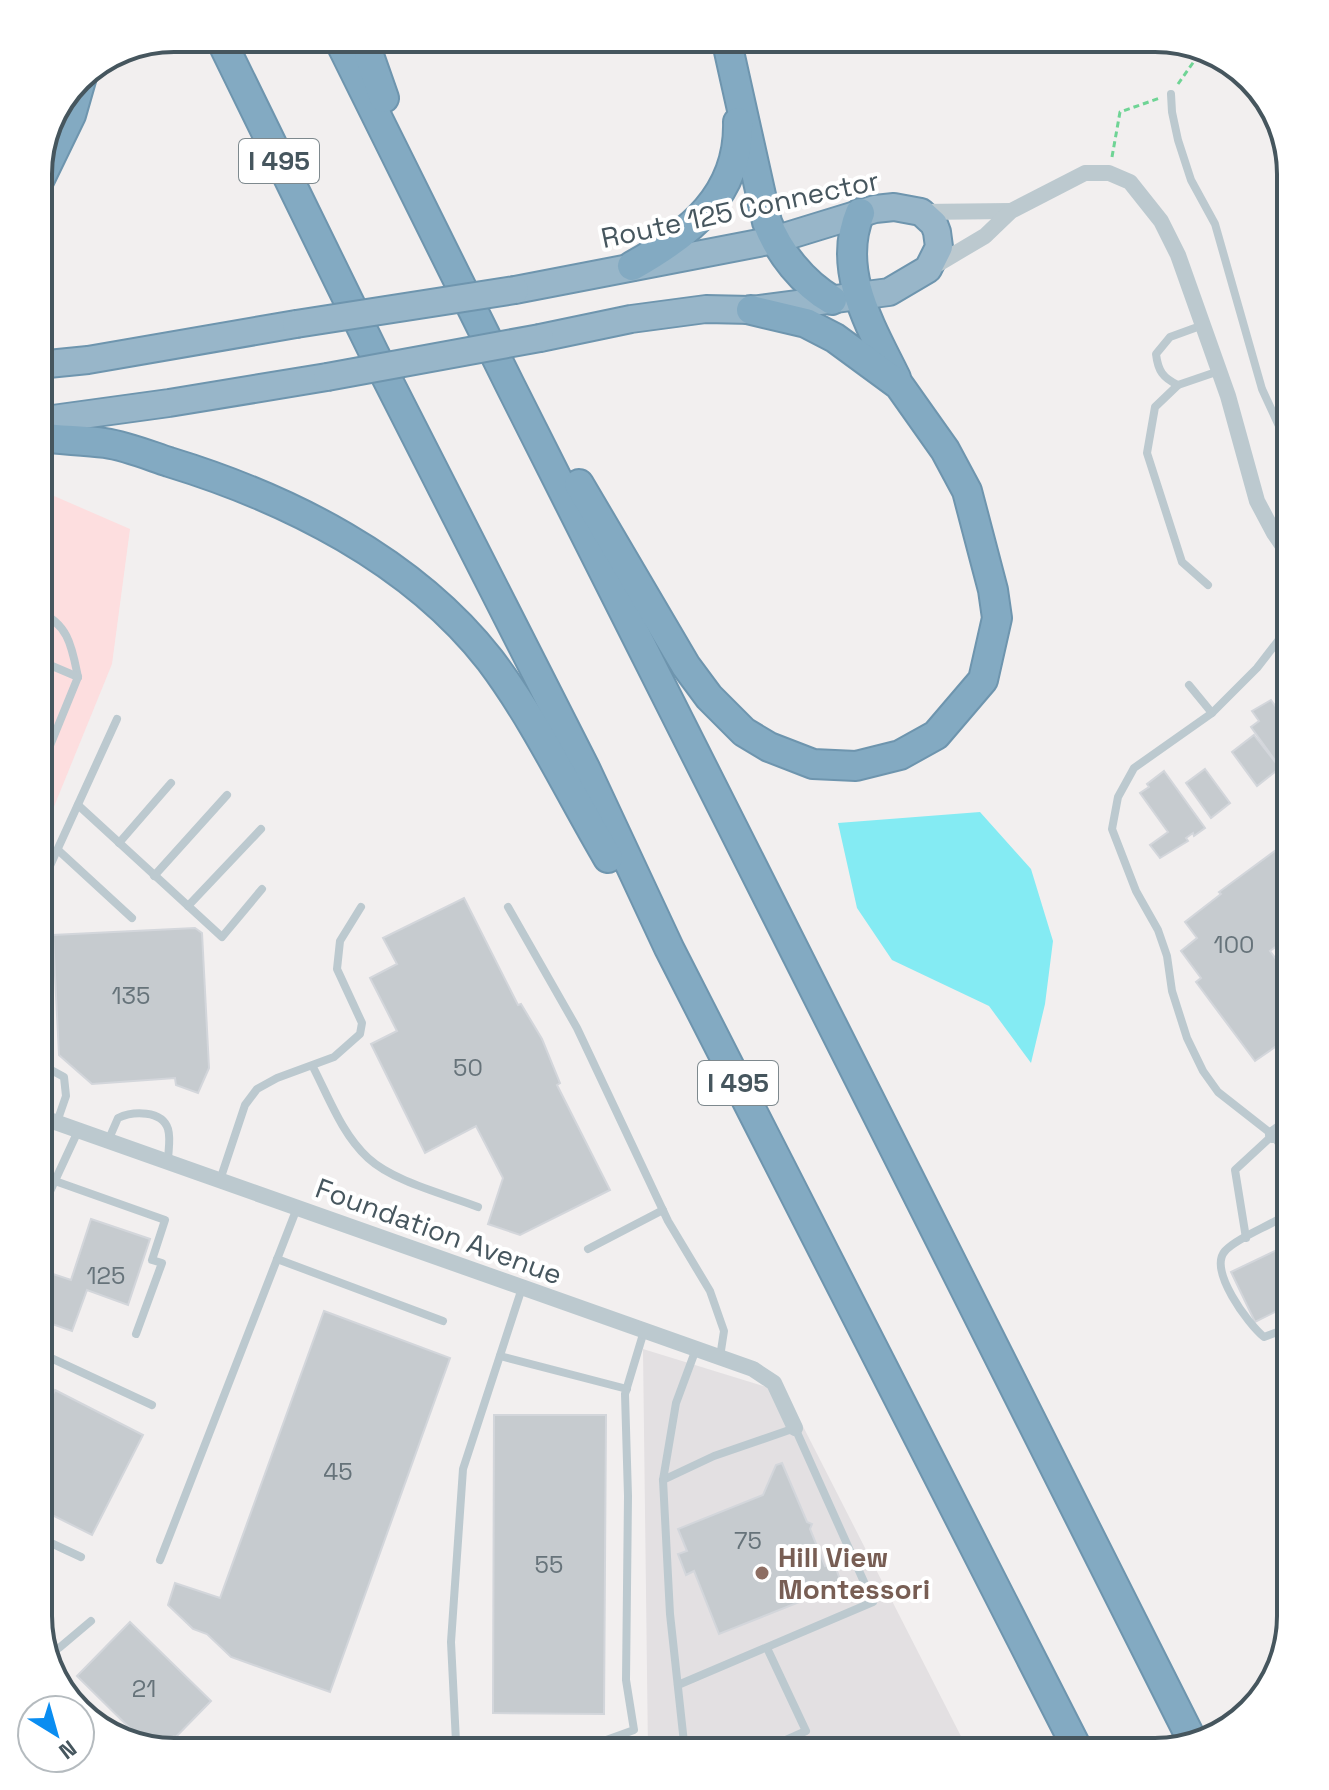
<svg xmlns="http://www.w3.org/2000/svg" width="1329" height="1790" viewBox="0 0 1329 1790" font-family="'Space Grotesk',sans-serif">
<rect width="100%" height="100%" fill="#f2efef"/>
<path fill="#e3e0e2" d="M643,1349L786,1393L969,1752H648Z"/>
<path fill="#fddedf" d="M38,489L130,529L112,664L38,846Z"/>
<path fill="#84ebf3" d="M980,812L1031,869L1053,941L1045,1004L1031,1063L989,1006L892,960L857,908L838,823Z"/>
<g fill="#c6cbcf" stroke="#d3d6db" stroke-width="2">
<path d="M1271,700L1291,728V785L1289,786L1281,775L1284,773L1251,727L1259,721L1252,711Z"/>
<path d="M1254,735L1280,768L1257,786L1232,752Z"/>
<path d="M1205,769L1230,803L1211,818L1186,783Z"/>
<path d="M1164,771L1205,828L1194,836L1193,833L1186,838L1188,841L1160,858L1150,845L1168,832L1140,793L1149,787L1147,784Z"/>
<path d="M1291,839V936L1270,951L1291,979V1036L1255,1061L1196,982L1201,978L1181,951L1197,938L1185,922L1221,894L1219,892Z"/>
<path d="M464,898L518,1005L521,1004L542,1039L560,1083L557,1085L610,1190L520,1235L488,1224L503,1178L476,1126L425,1153L371,1044L397,1031L370,978L397,964L383,938Z"/>
<path d="M195,928L202,933L209,1068L198,1093L176,1085L175,1078L92,1084L59,1055L53,935Z"/>
<path d="M91,1219L150,1239L128,1305L87,1290L72,1331L38,1319V1269L71,1280Z"/>
<path d="M1283,1247L1291,1265V1304L1255,1322L1231,1272Z"/>
<path d="M324,1311L450,1358L330,1692L231,1657L207,1634L193,1629L168,1605L175,1583L220,1598Z"/>
<path d="M55,1390L143,1435L92,1535L38,1508V1417L41,1419Z"/>
<path d="M494,1415H606L604,1714L493,1713Z"/>
<path d="M782,1463L807,1522L812,1524L810,1529L825,1566L834,1563L842,1585L719,1634L694,1571L686,1575L678,1554L687,1551L678,1529L763,1495L776,1465Z"/>
<path d="M130,1622L211,1701L162,1751L149,1747L77,1676Z"/>
</g>
<g fill="none" stroke-linecap="round" stroke-linejoin="round">
<defs>
<g id="trunk">
<path d="M515,290L774,240L875,209L894,207L921,212L934,224L937,232L939,247L928,269L889,292L751,310L706,309L631,319L540,338"/>
<path d="M38,365L88,360L296,324"/>
<path d="M38,421L169,403L327,377"/>
</g>
<g id="motorway">
<path d="M220,38L374,353L585,768L669,948L1079,1752"/>
<path d="M338,38L510,385L1193,1742"/>
<path d="M367,38L370,58L384,98"/>
<path d="M726,38L767,222C779,253 803,283 832,300"/>
<path d="M38,183L71,115L83,73"/>
<path d="M860,213C836,270 871,327 896,378"/>
<path d="M632,266C689,234 740,195 738,122"/>
<path d="M38,437C60,440 83,440 105,443C126,446 148,455 169,462C287,498 412,560 490,660C536,721 569,792 608,858"/>
<path d="M579,484L686,666L709,697L744,732L769,747L813,764L856,766L900,755L936,735L983,680L997,618L993,590L967,491L945,450L899,385L835,338L806,323L751,310"/>
</g>
</defs>
<use href="#trunk" stroke="#6e95ae" stroke-width="30"/>
<use href="#motorway" stroke="#6e95ae" stroke-width="32"/>
<g stroke="#6fd495" stroke-width="3" stroke-dasharray="6 4" stroke-linecap="butt">
<path d="M1178,84L1202,50"/>
<path d="M1112,157L1120,112L1160,98"/>
</g>
<g stroke="#bcc9cf" stroke-width="8">
<path d="M1171,94L1172,112L1178,140L1191,180L1215,224L1262,389L1291,452"/>
<path d="M1178,385C1163,378 1158,371 1156,354L1170,337L1203,325"/>
<path d="M1208,585L1182,562L1147,453L1155,407L1178,385L1219,371"/>
<path d="M38,611C69,624 72,648 78,677"/>
<path d="M1189,685L1212,713"/>
<path d="M38,775L78,677L38,660"/>
<path d="M78,805L222,937L262,889"/>
<path d="M119,843L171,783"/>
<path d="M58,850L132,918"/>
<path d="M154,876L227,795"/>
<path d="M38,892L117,719"/>
<path d="M188,906L261,829"/>
<path d="M508,907L577,1028L668,1221L710,1291L724,1331L720,1357"/>
<path d="M38,1023L42,1065L64,1077L66,1096L57,1122"/>
<path d="M313,1067C329,1098 342,1134 368,1158C394,1182 445,1194 478,1207"/>
<path d="M108,1141L118,1118C133,1111 162,1110 168,1129C171,1139 168,1152 168,1161"/>
<path d="M1291,1160L1273,1135L1218,1092L1203,1071L1187,1038L1172,991L1167,956L1158,930L1136,891L1112,829L1118,797L1134,768L1212,713L1257,668L1291,624"/>
<path d="M220,1180L245,1105L257,1089L277,1078L334,1057L360,1034L362,1023L337,969L340,941L361,907"/>
<path d="M55,1181L165,1220L152,1260L162,1263L136,1334"/>
<path d="M38,1199L46,1200L78,1131"/>
<path d="M1246,1238L1235,1170L1273,1135"/>
<path d="M588,1249L663,1210"/>
<path d="M277,1259L443,1321"/>
<path d="M1291,1327L1264,1337C1248,1324 1208,1270 1225,1251C1236,1239 1264,1228 1279,1219L1291,1223"/>
<path d="M38,1352L152,1405"/>
<path d="M500,1356L627,1389"/>
<path d="M663,1480L714,1456L795,1428L873,1602L678,1685"/>
<path d="M38,1537L81,1557"/>
<path d="M160,1560L297,1208"/>
<path d="M47,1650L59,1648L91,1621"/>
<path d="M480,1752L456,1742L451,1642L463,1469L522,1288"/>
<path d="M545,1752L598,1743L634,1730L626,1680L628,1496L625,1394L644,1331"/>
<path d="M685,1752L670,1614L663,1480L676,1403L696,1349"/>
<path d="M759,1752L806,1731L767,1648"/>
</g>
<g stroke="#bcc9cf" stroke-width="16">
<path d="M921,212L1011,211"/>
<path d="M931,268L985,236L1011,211L1085,173H1109L1130,182L1161,221L1178,255L1228,396L1257,501L1274,533L1291,558"/>
<path d="M38,1116L753,1369L774,1383L795,1428"/>
<path d="M1273,1135L1291,1122"/>
</g>
<use href="#trunk" stroke="#98b6c9" stroke-width="26"/>
<use href="#motorway" stroke="#83aac2" stroke-width="28"/>
<defs>
<g id="trunk-bridge">
<path d="M296,324L515,290"/>
<path d="M327,377L540,338"/>
</g>
</defs>
<use href="#trunk-bridge" stroke="#6e95ae" stroke-width="30" stroke-linecap="butt"/>
<use href="#trunk-bridge" stroke="#98b6c9" stroke-width="26"/>
</g>
<circle fill="#8d6e63" stroke="#fff" stroke-width="3" cx="762" cy="1573" r="8"/>
<g text-anchor="middle" dominant-baseline="central" stroke-width="8" stroke-linejoin="round" paint-order="stroke">
<g font-size="24" fill="#66737a">
<text x="1234" y="944">100</text>
<text x="131" y="995">135</text>
<text x="468" y="1067">50</text>
<text x="106" y="1275">125</text>
<text x="338" y="1471">45</text>
<text x="748" y="1540">75</text>
<text x="549" y="1564">55</text>
<text x="144" y="1688">21</text>
</g>
<g fill="#fff" stroke="#7e898e" stroke-width="2">
<rect x="239" y="139" width="80" height="44" rx="6"/>
<rect x="698" y="1061" width="80" height="44" rx="6"/>
</g>
<g font-size="26" font-weight="bold" fill="#46565e">
<text x="279" y="161">I 495</text>
<text x="738" y="1083">I 495</text>
</g>
<g font-size="28" fill="#46565e" stroke="#fff">
<text transform="translate(740 209) rotate(-12)">Route 125 Connector</text>
<text transform="translate(439 1231) rotate(20)">Foundation Avenue</text>
</g>
<g font-size="28" font-weight="bold" fill="#785e54" stroke="#fff" text-anchor="start">
<text x="778" y="1557">Hill View<tspan x="778" dy="32">Montessori</tspan></text>
</g>
</g>
<path d="M0 0H1329V1790H0ZM174 52H1155A122 122 0 0 1 1277 174V1616A122 122 0 0 1 1155 1738H174A122 122 0 0 1 52 1616V174A122 122 0 0 1 174 52Z" fill="#fff" fill-rule="evenodd"/>
<path fill="none" stroke="#46565e" stroke-width="4" d="M174 52H1155A122 122 0 0 1 1277 174V1616A122 122 0 0 1 1155 1738H174A122 122 0 0 1 52 1616V174A122 122 0 0 1 174 52Z"/>
<g transform="translate(56 1734) rotate(143)"><circle r="38" fill="#ffffff" stroke="#b5bbbf" stroke-width="2"/>
<path d="M0-6L14 30L0 20L-14 30Z" fill="#0a8df1"/>
<text y="-12" font-size="22" font-weight="bold" text-anchor="middle" fill="#46565e">N</text>
</g>
</svg>
